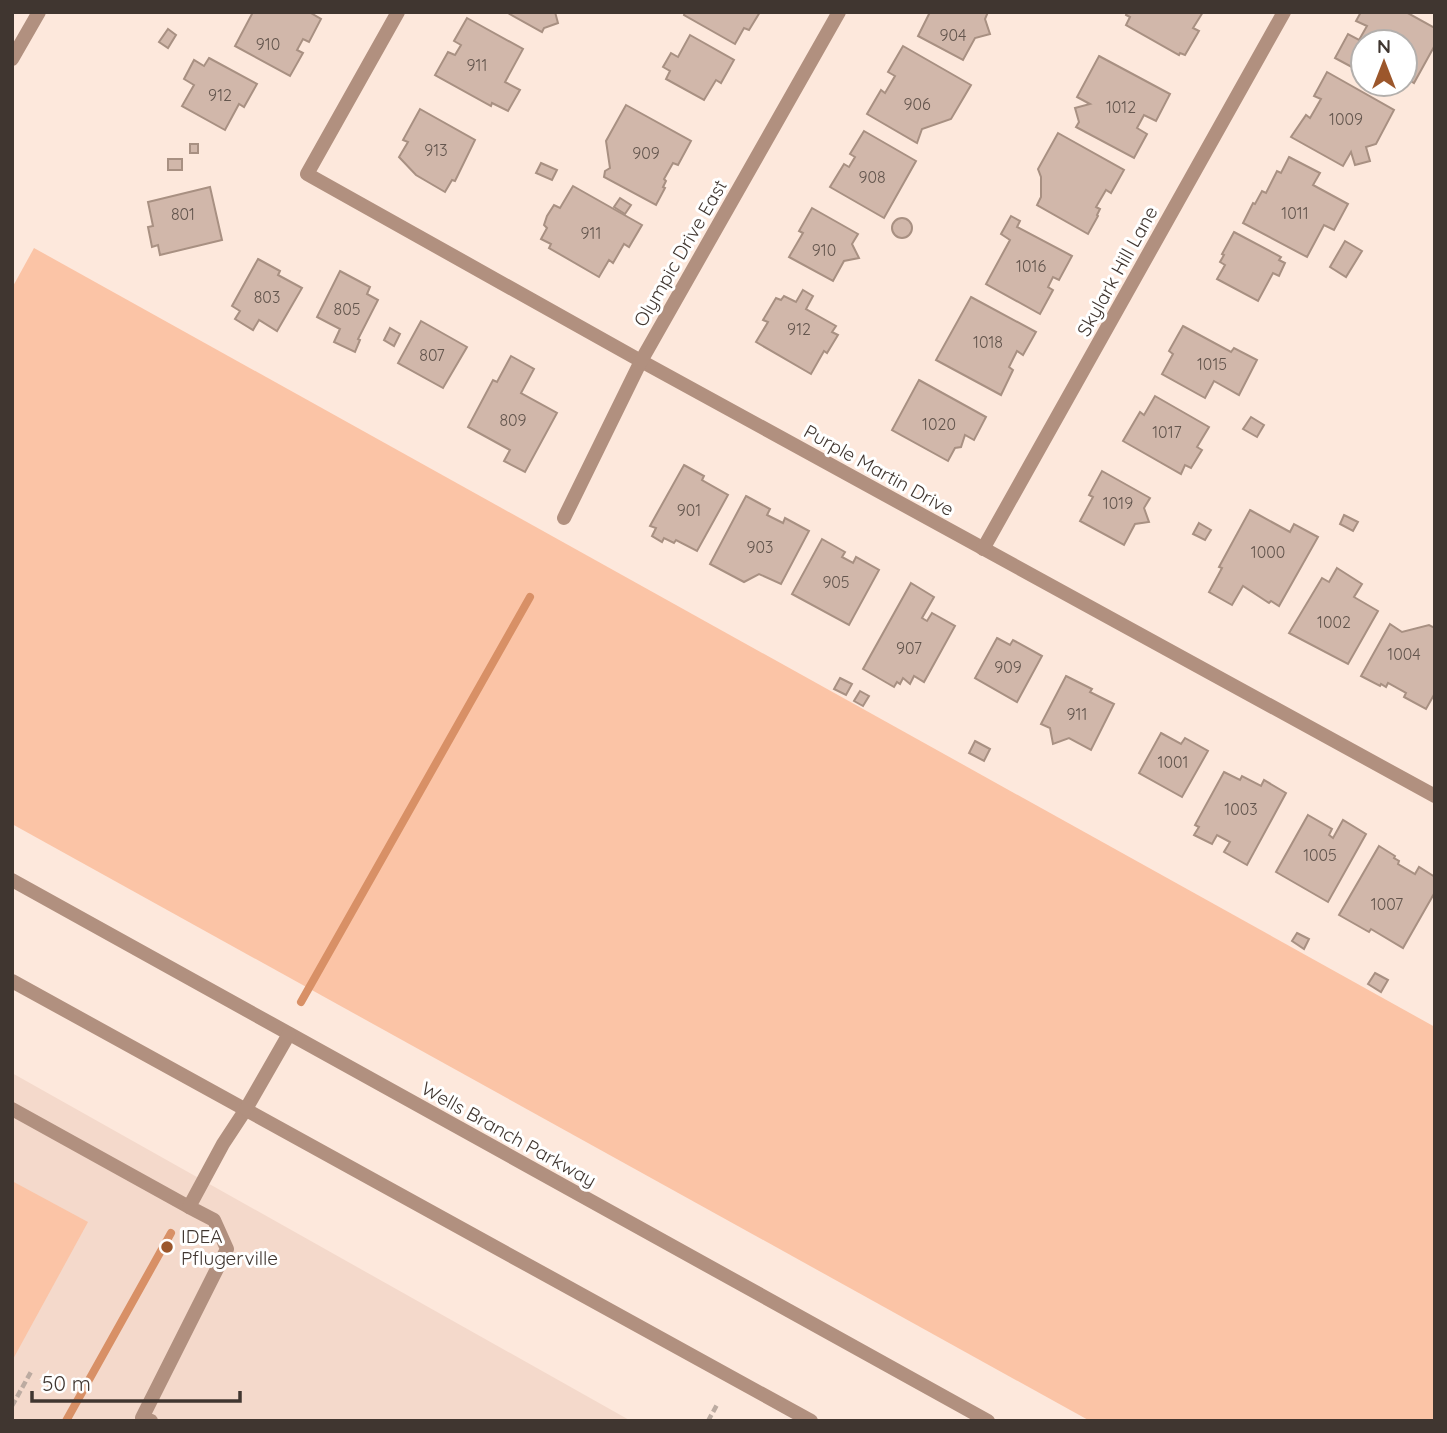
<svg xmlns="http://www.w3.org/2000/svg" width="1447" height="1433" viewBox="0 0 1447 1433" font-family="Quicksand,sans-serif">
<rect width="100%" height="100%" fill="#fde8dc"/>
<path fill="#f4d9cb" d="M12,1073L631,1421H12Z"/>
<g fill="#fbc4a6">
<path d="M34,248L1435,1027V1421H1090L12,824V288Z"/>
<path d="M12,1181L88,1222L12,1361Z"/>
</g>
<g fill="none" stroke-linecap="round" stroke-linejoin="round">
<g stroke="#d89066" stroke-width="8">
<path d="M301,1002L530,597"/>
<path d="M66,1421L171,1233"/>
</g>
</g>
<g fill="#d1b7aa" stroke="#a89082" stroke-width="2">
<path d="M253,12H309L321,19L309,42L303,39L297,50L303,53L290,76L235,46Z"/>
<path d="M506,12H555L558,23L544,28L542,32Z"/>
<path d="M685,12H760L749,30L744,28L735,44L684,15Z"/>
<path d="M930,12H988L985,19L990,34L975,38L963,60L918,36Z"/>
<path d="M1127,12H1203L1193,28L1199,31L1185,55L1180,53L1179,55L1126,25L1130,17L1126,15Z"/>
<path d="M1361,12H1406L1435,28V45L1414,83L1409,80L1405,82V42H1363V73L1335,58L1348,34L1359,40L1367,26L1356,21Z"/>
<path d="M467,18L523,49L505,82L520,90L508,111L492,103L491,106L435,75L448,52L455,55L461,45L454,41Z"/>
<path d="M168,29L176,35L168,48L159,42Z"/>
<path d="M690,35L734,60L721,83L716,80L704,100L666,79L670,71L663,67L671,53L678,57Z"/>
<path d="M903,46L971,85L951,119L922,129L917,143L867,114L881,90L885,93L895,76L888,72Z"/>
<path d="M1099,56L1170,94L1156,121L1144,115L1137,128L1147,134L1134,158L1076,127L1079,122L1075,108L1090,104L1077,97Z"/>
<path d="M209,58L257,84L244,107L239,104L225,130L182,106L194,85L184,79L194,60L204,66Z"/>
<path d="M1327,72L1394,110L1376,144L1366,147L1370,161L1355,165L1351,152L1343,166L1291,137L1306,115L1310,118L1321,99L1314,96Z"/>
<path d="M626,105L691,141L678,165L673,163L664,179L666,181L663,187L665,188L656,205L604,177L605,171L610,168L606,141Z"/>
<path d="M420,109L475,140L455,181L452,180L445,192L416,175L399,157L408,142L403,140Z"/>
<path d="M864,131L916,161L884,218L830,187L844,164L849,167L855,157L850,154Z"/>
<path d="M1058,133L1124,170L1111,193L1106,190L1096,207L1100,209L1097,215L1098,216L1088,234L1037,205L1041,197V177L1038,169Z"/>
<rect x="190" y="144" width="8" height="9"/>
<path d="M1289,157L1320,173L1313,185L1348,204L1334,230L1324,225L1307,257L1243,223L1253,203L1255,204L1262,191L1266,193L1277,171L1281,173Z"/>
<rect x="168" y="159" width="14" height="11"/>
<path d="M541,163L557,170L552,180L536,173Z"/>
<path d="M573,186L642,225L629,247L624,244L613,263L609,260L599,277L549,248L551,244L541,239L547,228L544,225L547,216L554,205L560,208Z"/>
<path d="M210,187L222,240L160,255L158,245L152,247L148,227L153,226L148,202Z"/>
<path d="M620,198L631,205L625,214L614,207Z"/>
<path d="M812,208L858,234L852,244L859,258L844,261L833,281L789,257L803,233L799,231Z"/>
<path d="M1011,216L1020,221L1017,227L1072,256L1059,280L1053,277L1048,287L1053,290L1040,314L986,284L1010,240L1001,234Z"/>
<circle cx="902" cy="228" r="10"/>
<path d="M1234,232L1281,257L1279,260L1285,263L1279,276L1273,273L1258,301L1217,279L1225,265L1220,262L1224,255L1222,254Z"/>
<path d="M1345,241L1362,251L1346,277L1330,267Z"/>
<path d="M258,259L280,271L278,275L302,288L277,331L259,320L253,330L235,319L240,311L232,306Z"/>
<path d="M340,271L370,287L367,294L378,300L358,339L360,340L355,352L334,342L340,329L317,317Z"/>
<path d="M803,290L813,296L806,309L836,326L832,332L838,335L827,353L824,351L811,374L756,342L768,322L763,320L776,298L781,300L784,296L796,302Z"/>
<path d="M971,297L1036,332L1023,355L1017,351L1009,367L1013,370L1001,395L936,360Z"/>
<path d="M421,321L467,347L443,388L398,363Z"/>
<path d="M1183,326L1231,352L1234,348L1257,360L1239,395L1214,381L1205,398L1162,374L1173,354L1169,351Z"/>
<path d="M390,328L400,334L394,346L384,340Z"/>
<path d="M511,356L534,369L521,393L557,413L525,472L504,461L510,450L468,427L493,380L497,382Z"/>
<path d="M919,380L986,417L974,440L965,435L961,447L955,448L948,461L892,430Z"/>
<path d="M1155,396L1209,427L1197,447L1202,450L1191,468L1185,465L1181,474L1123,441L1140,412L1144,415Z"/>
<path d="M1251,417L1264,425L1257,437L1243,429Z"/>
<path d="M684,465L704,476L702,480L728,495L697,551L676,540L674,543L664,538L662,542L652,536L656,528L650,526Z"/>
<path d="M1102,471L1150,498L1144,508L1149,522L1135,524L1124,545L1080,521L1093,497L1089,495Z"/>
<path d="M746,496L770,509L767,515L783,523L785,518L809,531L781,584L759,574L744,582L710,564Z"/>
<path d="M1250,510L1290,532L1294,524L1318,537L1279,606L1271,601L1269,603L1243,586L1232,605L1209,592L1222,568L1219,567Z"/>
<path d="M1344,515L1358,522L1353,531L1340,524Z"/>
<path d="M1199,523L1211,530L1205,540L1193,534Z"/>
<path d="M822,539L845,552L842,557L853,563L856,557L879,570L849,625L792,594Z"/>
<path d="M1337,568L1362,584L1354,597L1378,611L1348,664L1289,633L1322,578L1329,582Z"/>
<path d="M911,583L934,597L922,618L927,621L932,613L955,626L924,682L914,676L910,684L903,678L900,684L897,682L894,687L863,669Z"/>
<path d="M1390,624L1402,632L1429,625L1435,628V693L1426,709L1404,697L1406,693L1388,683L1386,687L1381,684L1380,686L1361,676Z"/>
<path d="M997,638L1010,645L1013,640L1042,656L1017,702L975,678Z"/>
<path d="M1066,676L1092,689L1090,692L1114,704L1091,750L1069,738L1053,744L1050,728L1041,724Z"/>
<path d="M840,678L852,684L846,695L834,689Z"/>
<path d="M860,691L869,696L863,706L854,701Z"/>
<path d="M1161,733L1181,744L1185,738L1208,751L1182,797L1139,773Z"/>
<path d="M975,741L990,749L984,761L969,753Z"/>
<path d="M1224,772L1240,780L1242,776L1261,786L1264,780L1286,793L1247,865L1224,852L1230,842L1217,835L1212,844L1194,835L1199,827L1195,825Z"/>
<path d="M1308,815L1332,829L1329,835L1333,838L1343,820L1366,834L1328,902L1276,872Z"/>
<path d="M1379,846L1395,856L1394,858L1399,861L1398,864L1415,874L1419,867L1435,877V892L1403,948L1371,929L1369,932L1339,915Z"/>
<path d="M1297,933L1309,939L1304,949L1292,941Z"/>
<path d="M1375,973L1388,980L1381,992L1368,984Z"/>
</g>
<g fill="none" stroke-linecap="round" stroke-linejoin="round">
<g stroke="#bcaba1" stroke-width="4.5" stroke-dasharray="7 3.5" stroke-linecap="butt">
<path d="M12,1406L32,1370"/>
<path d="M708,1421L718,1403"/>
</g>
<g stroke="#b1907f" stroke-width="14">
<path d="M12,59L39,12"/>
<path d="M12,1109L189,1207"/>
<path d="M151,1421L142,1418L227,1249L214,1220L189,1207L223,1144L246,1109"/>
</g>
<g stroke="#b1907f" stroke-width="14">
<path d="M398,12L307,174L641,361L1435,796"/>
<path d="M564,518L641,361L839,12"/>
<path d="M983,549L1284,12"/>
</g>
<g stroke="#b1907f" stroke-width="14">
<path d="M12,880L988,1421"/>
<path d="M12,981L811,1421"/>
<path d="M246,1109L289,1034"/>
</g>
</g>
<circle fill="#9c572c" stroke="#fff" stroke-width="2.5" cx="167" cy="1247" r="7"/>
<g text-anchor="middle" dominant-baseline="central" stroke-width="6" stroke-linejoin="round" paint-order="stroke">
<g font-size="16" fill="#64564e">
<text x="953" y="35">904</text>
<text x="268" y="44">910</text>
<text x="477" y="65">911</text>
<text x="220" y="95">912</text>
<text x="917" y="104">906</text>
<text x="1121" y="107">1012</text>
<text x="1346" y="119">1009</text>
<text x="436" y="150">913</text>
<text x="646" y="153">909</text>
<text x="872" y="177">908</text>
<text x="1295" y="213">1011</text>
<text x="183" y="214">801</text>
<text x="591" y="233">911</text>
<text x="824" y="250">910</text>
<text x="1031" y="266">1016</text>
<text x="267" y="297">803</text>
<text x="347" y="309">805</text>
<text x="799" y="329">912</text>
<text x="988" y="342">1018</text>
<text x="432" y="355">807</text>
<text x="1212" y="364">1015</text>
<text x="513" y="420">809</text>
<text x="939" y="424">1020</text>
<text x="1167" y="432">1017</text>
<text x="1118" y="503">1019</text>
<text x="689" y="510">901</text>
<text x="760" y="547">903</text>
<text x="1268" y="552">1000</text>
<text x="836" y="582">905</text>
<text x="1334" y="622">1002</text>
<text x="909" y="648">907</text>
<text x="1404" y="654">1004</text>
<text x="1008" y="667">909</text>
<text x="1077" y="714">911</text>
<text x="1173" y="762">1001</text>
<text x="1241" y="809">1003</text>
<text x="1320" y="855">1005</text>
<text x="1387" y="904">1007</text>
</g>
<g font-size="19" fill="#403630" stroke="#fff">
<text transform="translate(680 253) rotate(-60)">Olympic Drive East</text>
<text transform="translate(1117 271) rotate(-61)">Skylark Hill Lane</text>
<text transform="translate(879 470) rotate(29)">Purple Martin Drive</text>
<text transform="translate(509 1134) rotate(29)">Wells Branch Parkway</text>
</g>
<g font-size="19" fill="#403630" stroke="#fff" text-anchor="start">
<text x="181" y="1236">IDEA<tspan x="181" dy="22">Pflugerville</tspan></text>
</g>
</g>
<rect width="1447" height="1433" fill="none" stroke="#403630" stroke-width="28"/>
<g transform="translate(1384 63)"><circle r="33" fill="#ffffff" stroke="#b3afac" stroke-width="2"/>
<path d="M0-5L12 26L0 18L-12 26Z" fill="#9c572c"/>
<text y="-10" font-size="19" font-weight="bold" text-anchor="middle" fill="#403630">N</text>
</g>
<path d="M32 1391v10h208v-10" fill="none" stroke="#403630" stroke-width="3.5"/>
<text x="42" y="1391" font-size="21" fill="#403630" stroke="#ffffff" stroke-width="5" paint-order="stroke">50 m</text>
</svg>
